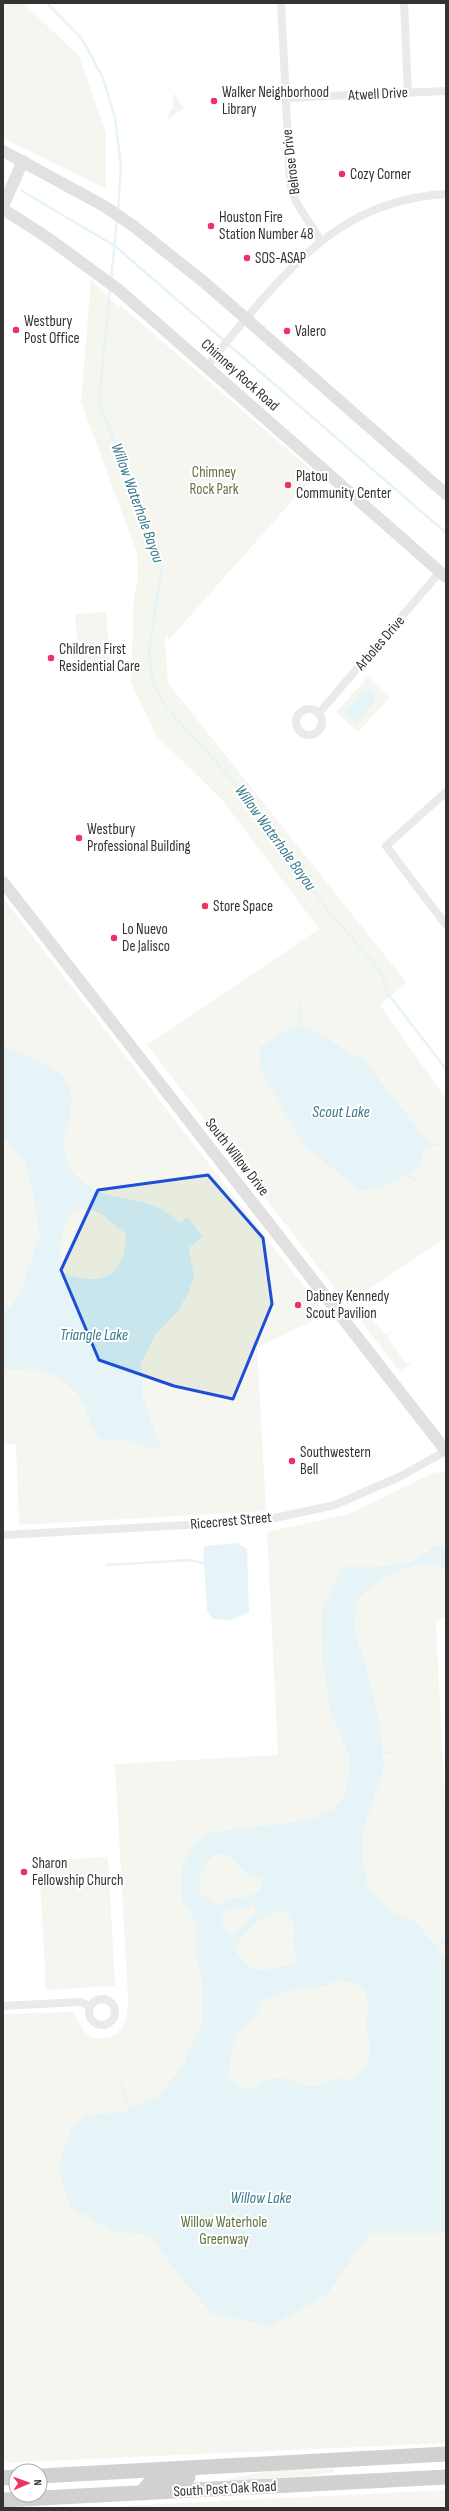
<svg xmlns="http://www.w3.org/2000/svg" width="449" height="2511" viewBox="0 0 449 2511" font-family="'Sofia Sans Condensed',sans-serif">
<rect width="100%" height="100%" fill="#fff"/>
<g fill="#e8ecde">
<path d="M3,3H23L79,56L106,133V189L3,138Z"/>
<path d="M174,93L184,108L168,120L170,110L173,109L172,103Z"/>
<path d="M91,280L119,307L120,305L316,474L168,641V636L165,639L168,683L406,982L380,1005L446,1099V1238L347,1304L147,1045L319,929L223,801L156,735L131,683L134,595L138,579L137,553L81,402Z"/>
<path d="M106,612L110,660L79,662L75,614Z"/>
<path d="M368,677L390,697L358,732L336,712Z"/>
<path d="M3,898L326,1315L257,1347L266,1511L19,1525L16,1444H3Z"/>
<path d="M375,1313L370,1318L385,1334L392,1331L387,1337L406,1364L413,1361L400,1372L361,1321Z"/>
<path d="M440,1472L446,1473V1616L436,1623L446,1828V2443L3,2463V2014L72,2012C77,2018 82,2030 88,2035C93,2038 98,2039 103,2038C125,2037 128,2017 128,1999L115,1764L278,1755L267,1532L349,1514L433,1473Z"/>
<path d="M108,1857L115,1986L46,1990L39,1861Z"/>
<path d="M334,2469V2472L310,2476L229,2481V2478L271,2471Z"/>
<path d="M446,2490V2508H81Z"/>
</g>
<g fill="#cae6ed" fill-rule="evenodd">
<path d="M364,690L373,693L376,700L357,723L344,712Z"/>
<path d="M303,1026L329,1039L354,1057L359,1053L427,1141L419,1168L383,1187L360,1191L304,1146L260,1068V1047L290,1028Z"/>
<path d="M3,1044L6,1048C26,1056 63,1065 71,1090C72,1095 71,1108 70,1114C67,1129 62,1132 65,1149C66,1155 66,1162 69,1167C100,1212 145,1186 179,1223L188,1217L203,1237L189,1248L194,1277L188,1294L177,1312L156,1334L141,1364L143,1398L161,1448L145,1447L129,1440H106L98,1437L91,1426L86,1409L77,1393L59,1377L40,1369L3,1370V1317L20,1293L40,1235L33,1194L25,1163L3,1137ZM89,1208L103,1215L126,1234C125,1278 101,1287 63,1273C57,1259 60,1220 74,1211C77,1208 84,1209 89,1208Z"/>
<path d="M237,1543L247,1549L249,1612L231,1620L213,1619L207,1610L203,1552L205,1546Z"/>
<path d="M433,1546L446,1547V1569C442,1568 436,1564 431,1564C401,1564 378,1580 357,1600L354,1633L362,1653L379,1720L384,1767L363,1830L362,1856L367,1885L393,1913L416,1922L446,1958V2233H370L327,2295L270,2326L213,2314L187,2286L149,2234L114,2232L70,2207L59,2170L62,2152L73,2125L88,2115L122,2112L159,2096L183,2065L203,2021V1984L196,1954L197,1942L195,1922L183,1902L181,1886L182,1867L191,1848L206,1833L310,1820L335,1808L346,1793L349,1776V1754L330,1712L323,1661L322,1610L343,1567C370,1567 416,1570 433,1546ZM216,1854H226L249,1876L261,1879V1889C247,1903 232,1893 218,1906L201,1894C198,1876 200,1865 216,1854ZM255,1905V1912L236,1933L230,1934L222,1922L221,1916L229,1910ZM279,1911L288,1913C298,1928 293,1931 294,1947C295,1953 297,1956 297,1963C268,1969 252,1979 235,1950C240,1934 263,1914 279,1911ZM341,1980L361,1986C374,2008 367,2008 366,2030C366,2035 370,2040 370,2045C371,2061 362,2076 348,2081L337,2077C302,2099 298,2073 269,2079C262,2081 256,2089 247,2088C238,2086 234,2083 228,2077L232,2046L241,2029L255,2016L263,2000L299,1987L307,1989L327,1986L331,1982Z"/>
</g>
<g fill="none" stroke-linecap="round" stroke-linejoin="round">
<g stroke="#cae6ed" stroke-width="2.5">
<path d="M47,3L82,39L103,78L115,118L121,167L118,211"/>
<path d="M22,191L115,246L446,533"/>
<path d="M111,280L117,220"/>
<path d="M110,289L99,402L162,566L149,652L153,684L167,708L253,803L329,912L381,971L388,994L446,1069"/>
<path d="M300,1028V1005"/>
<path d="M422,1145L446,1144"/>
<path d="M405,1172L417,1181"/>
<path d="M107,1565L190,1560L204,1563"/>
<path d="M380,1751L391,1753"/>
<path d="M435,1947L446,1940"/>
<path d="M120,2083L131,2110"/>
</g>
<g stroke="#d0d0d0" stroke-width="8">
<path d="M281,3L290,184L296,202L321,241"/>
<path d="M404,3L408,93"/>
<path d="M285,98L446,91"/>
<path d="M207,367C222,346 239,327 255,308C309,245 359,199 446,194"/>
<circle cx="309" cy="722" r="13"/>
<path d="M319,713L440,572"/>
<path d="M446,792L386,846L446,925"/>
<path d="M3,1535L261,1521L335,1505L399,1477L446,1451"/>
<circle cx="102" cy="2012" r="13"/>
<path d="M3,2006L80,2002L90,2006"/>
</g>
<g stroke="#bdbdbd" stroke-width="12">
<path d="M3,151L104,206L132,225L204,282L446,494"/>
<path d="M3,206L23,161"/>
<path d="M3,209L48,238L119,290L446,577"/>
<path d="M3,882L446,1451"/>
</g>
<g stroke="#9a9a9a" stroke-width="15">
<path d="M40,2476L446,2454"/>
<path d="M3,2478L16,2477"/>
<path d="M142,2493L150,2483L188,2477"/>
<path d="M3,2500L446,2477"/>
</g>
</g>
<path d="M0 0H449V2511H0ZM208,1175L263,1238L272,1304L233,1399L174,1386L99,1360L61,1270L98,1190Z" fill="#fff" fill-opacity=".55" fill-rule="evenodd"/>
<path fill="none" stroke="#1d4ed8" stroke-width="3" stroke-linejoin="round" d="M208,1175L263,1238L272,1304L233,1399L174,1386L99,1360L61,1270L98,1190Z"/>
<g fill="#ed3160" stroke="#fff" stroke-width="1.5">
<circle cx="214" cy="101" r="4"/>
<circle cx="342" cy="174" r="4"/>
<circle cx="211" cy="226" r="4"/>
<circle cx="247" cy="258" r="4"/>
<circle cx="16" cy="330" r="4"/>
<circle cx="287" cy="331" r="4"/>
<circle cx="288" cy="485" r="4"/>
<circle cx="51" cy="658" r="4"/>
<circle cx="79" cy="838" r="4"/>
<circle cx="205" cy="906" r="4"/>
<circle cx="114" cy="938" r="4"/>
<circle cx="298" cy="1305" r="4"/>
<circle cx="292" cy="1461" r="4"/>
<circle cx="24" cy="1872" r="4"/>
</g>
<g text-anchor="middle" dominant-baseline="central" stroke-width="4" stroke-linejoin="round" paint-order="stroke">
<g font-size="15" fill="#333" stroke="#fff" text-anchor="start">
<text x="222" y="92">Walker Neighborhood<tspan x="222" dy="17">Library</tspan></text>
<text x="350" y="174">Cozy Corner</text>
<text x="219" y="217">Houston Fire<tspan x="219" dy="17">Station Number 48</tspan></text>
<text x="255" y="258">SOS-ASAP</text>
<text x="24" y="321">Westbury<tspan x="24" dy="17">Post Office</tspan></text>
<text x="295" y="331">Valero</text>
<text x="296" y="476">Platou<tspan x="296" dy="17">Community Center</tspan></text>
<text x="59" y="649">Children First<tspan x="59" dy="17">Residential Care</tspan></text>
<text x="87" y="829">Westbury<tspan x="87" dy="17">Professional Building</tspan></text>
<text x="213" y="906">Store Space</text>
<text x="122" y="929">Lo Nuevo<tspan x="122" dy="17">De Jalisco</tspan></text>
<text x="306" y="1296">Dabney Kennedy<tspan x="306" dy="17">Scout Pavilion</tspan></text>
<text x="300" y="1452">Southwestern<tspan x="300" dy="17">Bell</tspan></text>
<text x="32" y="1863">Sharon<tspan x="32" dy="17">Fellowship Church</tspan></text>
</g>
<g font-size="15" fill="#333" stroke="#fff">
<text transform="translate(378 94) rotate(-3)">Atwell Drive</text>
<text transform="translate(291 162) rotate(-97)">Belrose Drive</text>
<text transform="translate(240 375) rotate(42)">Chimney Rock Road</text>
<text transform="translate(380 643) rotate(-49)">Arboles Drive</text>
<text transform="translate(237 1157) rotate(52)">South Willow Drive</text>
<text transform="translate(231 1521) rotate(-5)">Ricecrest Street</text>
<text transform="translate(225 2489) rotate(-3)">South Post Oak Road</text>
</g>
<g font-size="15" fill="#5f713d" stroke="#fff">
<text x="214" y="472">Chimney<tspan x="214" dy="17">Rock Park</tspan></text>
<text x="224" y="2222">Willow Waterhole<tspan x="224" dy="17">Greenway</tspan></text>
</g>
<g font-size="16" font-style="italic" fill="#377a8c" stroke="#fff">
<text transform="translate(137 503) rotate(70)">Willow Waterhole Bayou</text>
<text transform="translate(275 838) rotate(54)">Willow Waterhole Bayou</text>
<text x="341" y="1112">Scout Lake</text>
<text x="94" y="1335">Triangle Lake</text>
<text x="261" y="2198">Willow Lake</text>
</g>
</g>
<rect width="449" height="2511" fill="none" stroke="#333333" stroke-width="8"/>
<g transform="translate(28 2483) rotate(88)"><circle r="19" fill="#ffffff" stroke="#adadad"/>
<path d="M0-3L7 15L0 10L-7 15Z" fill="#ed3160"/>
<text y="-6" font-size="11" font-weight="bold" text-anchor="middle" fill="#333333">N</text>
</g>
</svg>
